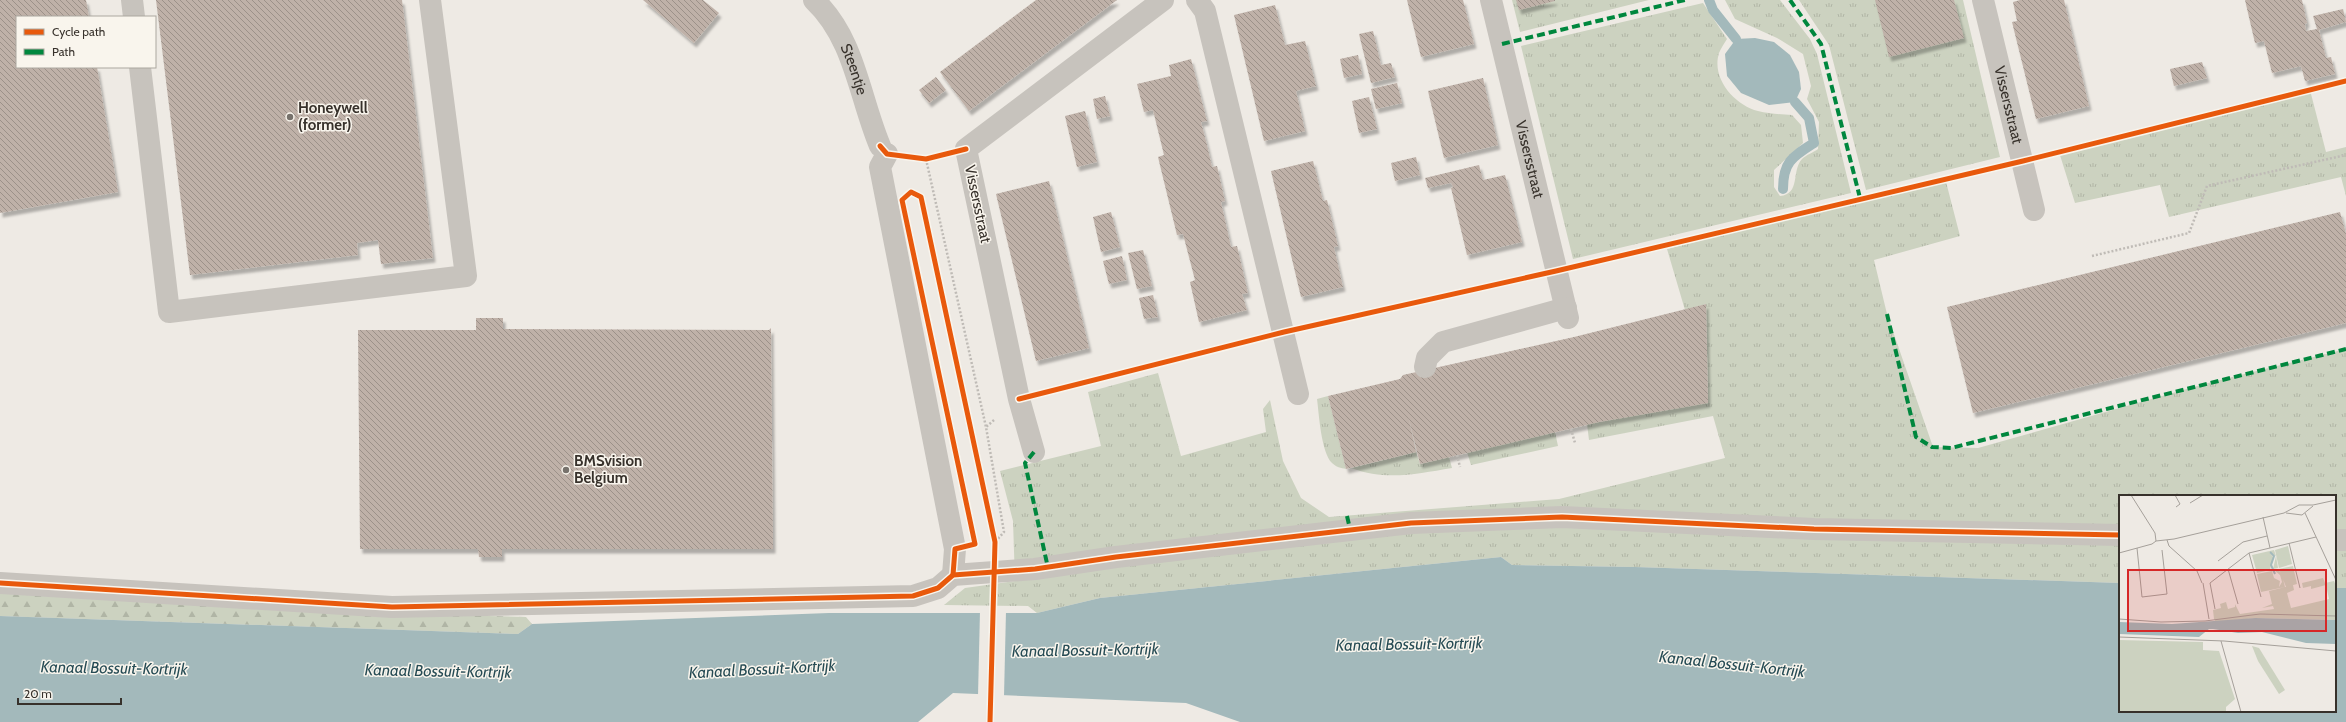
<svg xmlns="http://www.w3.org/2000/svg" width="2346" height="722" viewBox="0 0 2346 722" font-family="Cabin,sans-serif">
<defs>
<pattern id="grass-tufts" width="24" height="20" patternUnits="userSpaceOnUse"><rect width="24" height="20" fill="#ccd2c0"/><path d="M3 7l-1-3M5 7V3M7 7l1-3M15 17l-1-3M17 17v-4M19 17l1-3" fill="none" stroke="#b0b5a5"/></pattern>
<pattern id="forest-firs" width="22" height="20" patternUnits="userSpaceOnUse"><rect width="22" height="20" fill="#ccd2c0"/><path d="M5 1l3.5 6h-7zM16 11l3.5 6h-7z" fill="#b0b5a5"/></pattern>
<pattern id="building-back-hatch" width="6" height="6" patternUnits="userSpaceOnUse"><rect width="6" height="6" fill="#bfb1a8"/><path d="M-1 5l2 2M0 0l6 6M5-1l2 2" fill="none" stroke="#9c9189"/></pattern>
<filter id="shadow"><feDropShadow dx="2.5" dy="4.5" stdDeviation="1" flood-color="#0004"/></filter>
</defs>
<rect width="100%" height="100%" fill="#eeeae4"/>
<g fill="url(#grass-tufts)">
<path d="M1512,0H1649L1520,32Z"/>
<path d="M1725,0H1780L1810,39L1817,54L1851,193L1573,259L1521,46L1703,3L1727,39C1724,44 1721,48 1719,53C1711,79 1735,105 1758,111C1769,114 1781,114 1792,115L1801,125L1803,143L1774,170V187L1780,196C1801,194 1791,171 1802,159C1806,155 1814,152 1818,149L1819,122L1807,99L1811,86L1803,54L1777,38L1735,19Z"/>
<path d="M1799,0H1963L2000,157L1866,190L1829,45Z"/>
<path d="M2310,90L2326,152L2346,147V196L2341,177L2169,217L2160,185L2075,203L2059,152Z"/>
<path d="M1945,178L1960,236L1874,260L1887,314L1933,447L1978,448L2208,383L2346,349V588H2335V496H2120V583L1635,567L1512,565L1501,557L1100,598L1037,613L1028,606L944,605L965,588L1015,581L1013,521L1000,471L1101,446L1088,392L1158,373L1181,456L1266,432L1263,409L1270,400L1283,461L1301,498L1329,517L1559,499L1725,458L1713,416L1589,440L1587,424L1708,402L1706,304L1685,310L1667,249Z"/>
<path d="M1328,396L1346,469C1341,468 1336,467 1332,463C1321,452 1319,414 1317,399Z"/>
<path d="M1555,432L1558,446L1471,465L1467,452Z"/>
<path d="M1416,452L1420,464L1449,457L1452,468C1416,474 1386,481 1351,468Z"/>
</g>
<path fill="url(#forest-firs)" d="M0,591L444,615L526,617L532,624L518,634L0,616Z"/>
<g fill="#a3b9bb">
<path d="M1755,38L1774,42L1790,55L1799,72L1801,89L1795,102L1769,105L1741,93L1727,76L1725,54L1736,39Z"/>
<path d="M1501,557L1512,565L1635,567L2120,583V711H2335V588H2346V722H1240L1186,703L953,693L918,722H0V616L518,634L532,624L829,613H1037L1100,598Z"/>
</g>
<path fill="#eeeae4" d="M980,611H1006L1004,696H978Z"/>
<g fill="none" stroke-linecap="round" stroke-linejoin="round">
<g stroke="#a3b9bb" stroke-width="10">
<path d="M1709,0L1713,10L1736,39"/>
<path d="M1783,189C1783,162 1792,157 1814,143L1809,118L1795,102"/>
</g>
</g>
<g fill="url(#building-back-hatch)" filter="url(#shadow)">
<path d="M0,0H86L89,17H17V67H97L118,192L0,213Z"/>
<path d="M156,0H402L433,258L381,264L378,240L357,243L358,255L190,275Z"/>
<path d="M643,0H703L719,13L694,43Z"/>
<path d="M1036,0H1117L969,111L940,72Z"/>
<path d="M1407,0H1463L1474,44L1421,57Z"/>
<path d="M1516,0H1555V1L1519,10Z"/>
<path d="M1875,0H1954L1964,38L1889,57Z"/>
<path d="M2020,0H2064L2089,106L2036,119L2012,22L2017,21L2013,2Z"/>
<path d="M2245,0H2302L2307,23L2305,24L2306,31L2317,29L2313,16L2343,9L2346,22L2319,30L2326,58L2331,57L2335,74L2305,81L2301,66L2272,73L2264,41L2255,43Z"/>
<path d="M1275,5L1285,45L1305,41L1316,86L1296,91L1305,131L1264,141L1234,15Z"/>
<path d="M1373,31L1381,65L1391,63L1395,77L1371,83L1359,34Z"/>
<path d="M1358,55L1362,74L1344,78L1340,59Z"/>
<path d="M1191,59L1207,121L1201,122L1207,145L1212,167L1217,166L1225,201L1221,202L1231,247L1237,246L1248,293L1242,294L1247,310L1199,322L1190,282L1195,280L1183,234L1177,235L1158,157L1164,155L1153,110L1144,112L1137,84L1171,76L1169,65Z"/>
<path d="M2202,62L2207,78L2174,86L2170,69Z"/>
<path d="M936,77L946,90L929,103L919,90Z"/>
<path d="M1483,78L1498,145L1444,158L1428,91Z"/>
<path d="M1397,83L1402,103L1376,109L1371,89Z"/>
<path d="M1105,96L1110,116L1097,119L1093,99Z"/>
<path d="M1369,97L1377,129L1359,133L1352,101Z"/>
<path d="M1085,111L1097,162L1077,167L1065,116Z"/>
<path d="M1416,157L1420,175L1395,181L1391,163Z"/>
<path d="M1313,161L1323,201L1327,200L1338,246L1334,247L1343,287L1301,297L1271,171Z"/>
<path d="M1479,165L1483,180L1505,175L1522,242L1467,255L1451,188L1453,187L1451,183L1428,188L1425,178Z"/>
<path d="M1049,181L1089,348L1036,361L996,194Z"/>
<path d="M1111,212L1120,247L1101,252L1093,217Z"/>
<path d="M2340,212L2346,234V323L1973,413L1947,307Z"/>
<path d="M1143,250L1152,286L1137,289L1128,253Z"/>
<path d="M1122,256L1127,280L1109,284L1103,261Z"/>
<path d="M1153,295L1158,317L1144,319L1139,298Z"/>
<path d="M1706,304L1708,403L1599,422L1420,464L1408,415L1416,452L1346,469L1328,396L1400,379L1403,375L1574,337Z"/>
<path d="M476,318H503V329L769,330L771,328L773,549H502V557H479L478,549H360L358,330H476Z"/>
</g>
<g fill="none" stroke-linecap="round" stroke-linejoin="round">
<g stroke="#bfbbb6" stroke-width="2.5" stroke-dasharray="2 2" stroke-linecap="butt">
<path d="M926,159L986,427"/>
<path d="M2092,256L2189,233L2207,186L2346,155"/>
<path d="M994,420L986,427L1004,532L995,542"/>
<path d="M1571,429L1575,443"/>
<path d="M1457,455L1460,467"/>
</g>
<g stroke="#c7c3bd" stroke-width="22">
<path d="M132,0L134,17"/>
<path id="s1" d="M814,0C855,39 859,96 880,146"/>
<path d="M1197,0L1205,11L1298,394"/>
<path id="s2" d="M1491,0L1568,318"/>
<path id="s3" d="M1983,0L2034,210"/>
<path d="M140,67L169,312L466,276L430,0"/>
<path d="M887,154L880,167L955,549L953,575"/>
<path d="M1425,367L1427,358L1443,342L1566,308"/>
<path d="M1034,452L1019,399L966,149L1163,0"/>
<path d="M2335,540H2346"/>
<path d="M0,583L392,607L913,596L938,588L953,575L1035,569L1116,557L1411,523L1562,517L1814,529L2120,535"/>
</g>
<g stroke="#00873e" stroke-width="4" stroke-dasharray="8 4" stroke-linecap="butt">
<path d="M1790,0L1821,44L1860,198"/>
<path d="M1502,44L1685,0"/>
<path d="M1887,314L1916,437L1932,447L1951,448L2346,349"/>
<path d="M1034,452L1025,463L1048,568"/>
<path d="M1347,516L1350,529"/>
</g>
<defs>
<g id="cycleway">
<path d="M880,146L887,154L926,159L966,149"/>
<path d="M1019,399L1284,332L1556,271L2023,161L2346,81"/>
<path d="M953,575L955,549L975,544L902,200L911,192L921,197L995,542L990,722"/>
<path d="M0,583L392,607L913,596L938,588L953,575L1035,569L1116,557L1411,523L1562,517L1814,529L2120,535"/>
</g>
</defs>
<use href="#cycleway" stroke="#f9f5ed" stroke-width="8"/>
<use href="#cycleway" stroke="#e8590c" stroke-width="5"/>
</g>
<g fill="#77726c" stroke="#f9f5ed" stroke-width="1.5">
<circle cx="290" cy="117" r="4"/>
<circle cx="566" cy="470" r="4"/>
</g>
<g text-anchor="middle" dominant-baseline="central" stroke-width="3" stroke-linejoin="round" paint-order="stroke">
<g font-size="15" fill="#37312b" stroke="#f9f5ed">
<text stroke="none"><textPath href="#s1" startOffset="81">Steentje</textPath></text>
<text stroke="none"><textPath href="#s3" startOffset="108">Vissersstraat</textPath></text>
<text stroke="none"><textPath href="#s2" startOffset="164">Vissersstraat</textPath></text>
<text transform="translate(978 204) rotate(78)">Vissersstraat</text>
</g>
<g font-size="15" font-weight="bold" fill="#37312b" stroke="#f9f5ed" text-anchor="start">
<text x="298" y="108">Honeywell<tspan x="298" dy="17">(former)</tspan></text>
<text x="574" y="461">BMSvision<tspan x="574" dy="17">Belgium</tspan></text>
</g>
<g font-size="16" font-style="italic" fill="#264b54" stroke="#f9f5ed">
<text transform="translate(1409 644) rotate(-1)">Kanaal Bossuit-Kortrijk</text>
<text transform="translate(1085 650) rotate(-1)">Kanaal Bossuit-Kortrijk</text>
<text transform="translate(1732 664) rotate(6)">Kanaal Bossuit-Kortrijk</text>
<text transform="translate(114 668) rotate(1)">Kanaal Bossuit-Kortrijk</text>
<text transform="translate(762 669) rotate(-3)">Kanaal Bossuit-Kortrijk</text>
<text transform="translate(438 671) rotate(1)">Kanaal Bossuit-Kortrijk</text>
</g>
</g>
<g transform="translate(2119 495)">
<rect width="217" height="217" fill="#eeeae4"/>
<path d="M169,51L173,69L160,73L156,55ZM155,55L157,61L159,73L154,74L157,61L150,57L154,62L151,75L138,78L133,60ZM174,71L178,89L167,92L160,74ZM159,74L163,80L166,92L142,97L138,79L153,76L155,83L161,86L160,92L163,87L161,80L155,75ZM204,83L206,88L215,86L217,91V125L137,123L97,127L95,124L94,115L102,113L101,109L107,107L109,114L116,112V109L121,119L155,114L154,111L143,113L153,109L150,96L174,90L175,95L168,98L172,113L210,104L207,90L192,94V91L184,93L183,88ZM0,145L84,147V155L100,156L116,204L107,212V217H0Z" fill="#ccd2c0"/>
<path d="M133,151L140,153L166,195L160,199L139,166Z" fill="#ccd2c0"/>
<path d="M136,123L217,125V149L187,148L143,137L119,138L94,134H90L80,142L0,139V127L53,129Z" fill="#a3b9bb"/>
<path fill="none" stroke="#a3b9bb" stroke-width="2" d="M151,57L155,61L152,70L156,79"/>
<path fill="none" stroke="#a5a09a" stroke-width="1" d="M12,0L36,38L37,46M56,0L61,9L57,12M71,8L84,0M167,18L183,20L194,11M186,18L217,85M144,22L151,53M48,45L50,51L78,76L83,88M170,48L181,93M18,53L23,102L48,99L43,55M0,58L33,49L37,46L55,44L165,18L180,10H194L217,5M130,58L142,102M99,66L124,47L148,41M109,74L119,109M84,88L90,124M96,114L91,88L130,58L197,42M0,124L42,127L86,126L141,119L217,121M0,142L105,146L217,156M102,146L122,217"/>
<path fill="#d62828" fill-opacity="0.15" stroke="#d62828" stroke-width="2" d="M9,75H207V136H9Z"/>
<rect width="217" height="217" fill="none" stroke="#37312b" stroke-width="2"/>
</g>
<rect x="16" y="16" width="140" height="52" fill="#f9f5ed" stroke="#aba79f"/>
<rect x="24" y="29" width="20" height="6" fill="#e8590c" stroke="#aba79f"/>
<text x="52" y="36" font-size="12" fill="#37312b">Cycle path</text>
<rect x="24" y="49" width="20" height="6" fill="#00873e" stroke="#aba79f"/>
<text x="52" y="56" font-size="12" fill="#37312b">Path</text>
<path d="M18 698v6h103v-6" fill="none" stroke="#37312b" stroke-width="2"/>
<text x="24" y="698" font-size="12" fill="#37312b" stroke="#f9f5ed" stroke-width="3" paint-order="stroke">20 m</text>
</svg>
